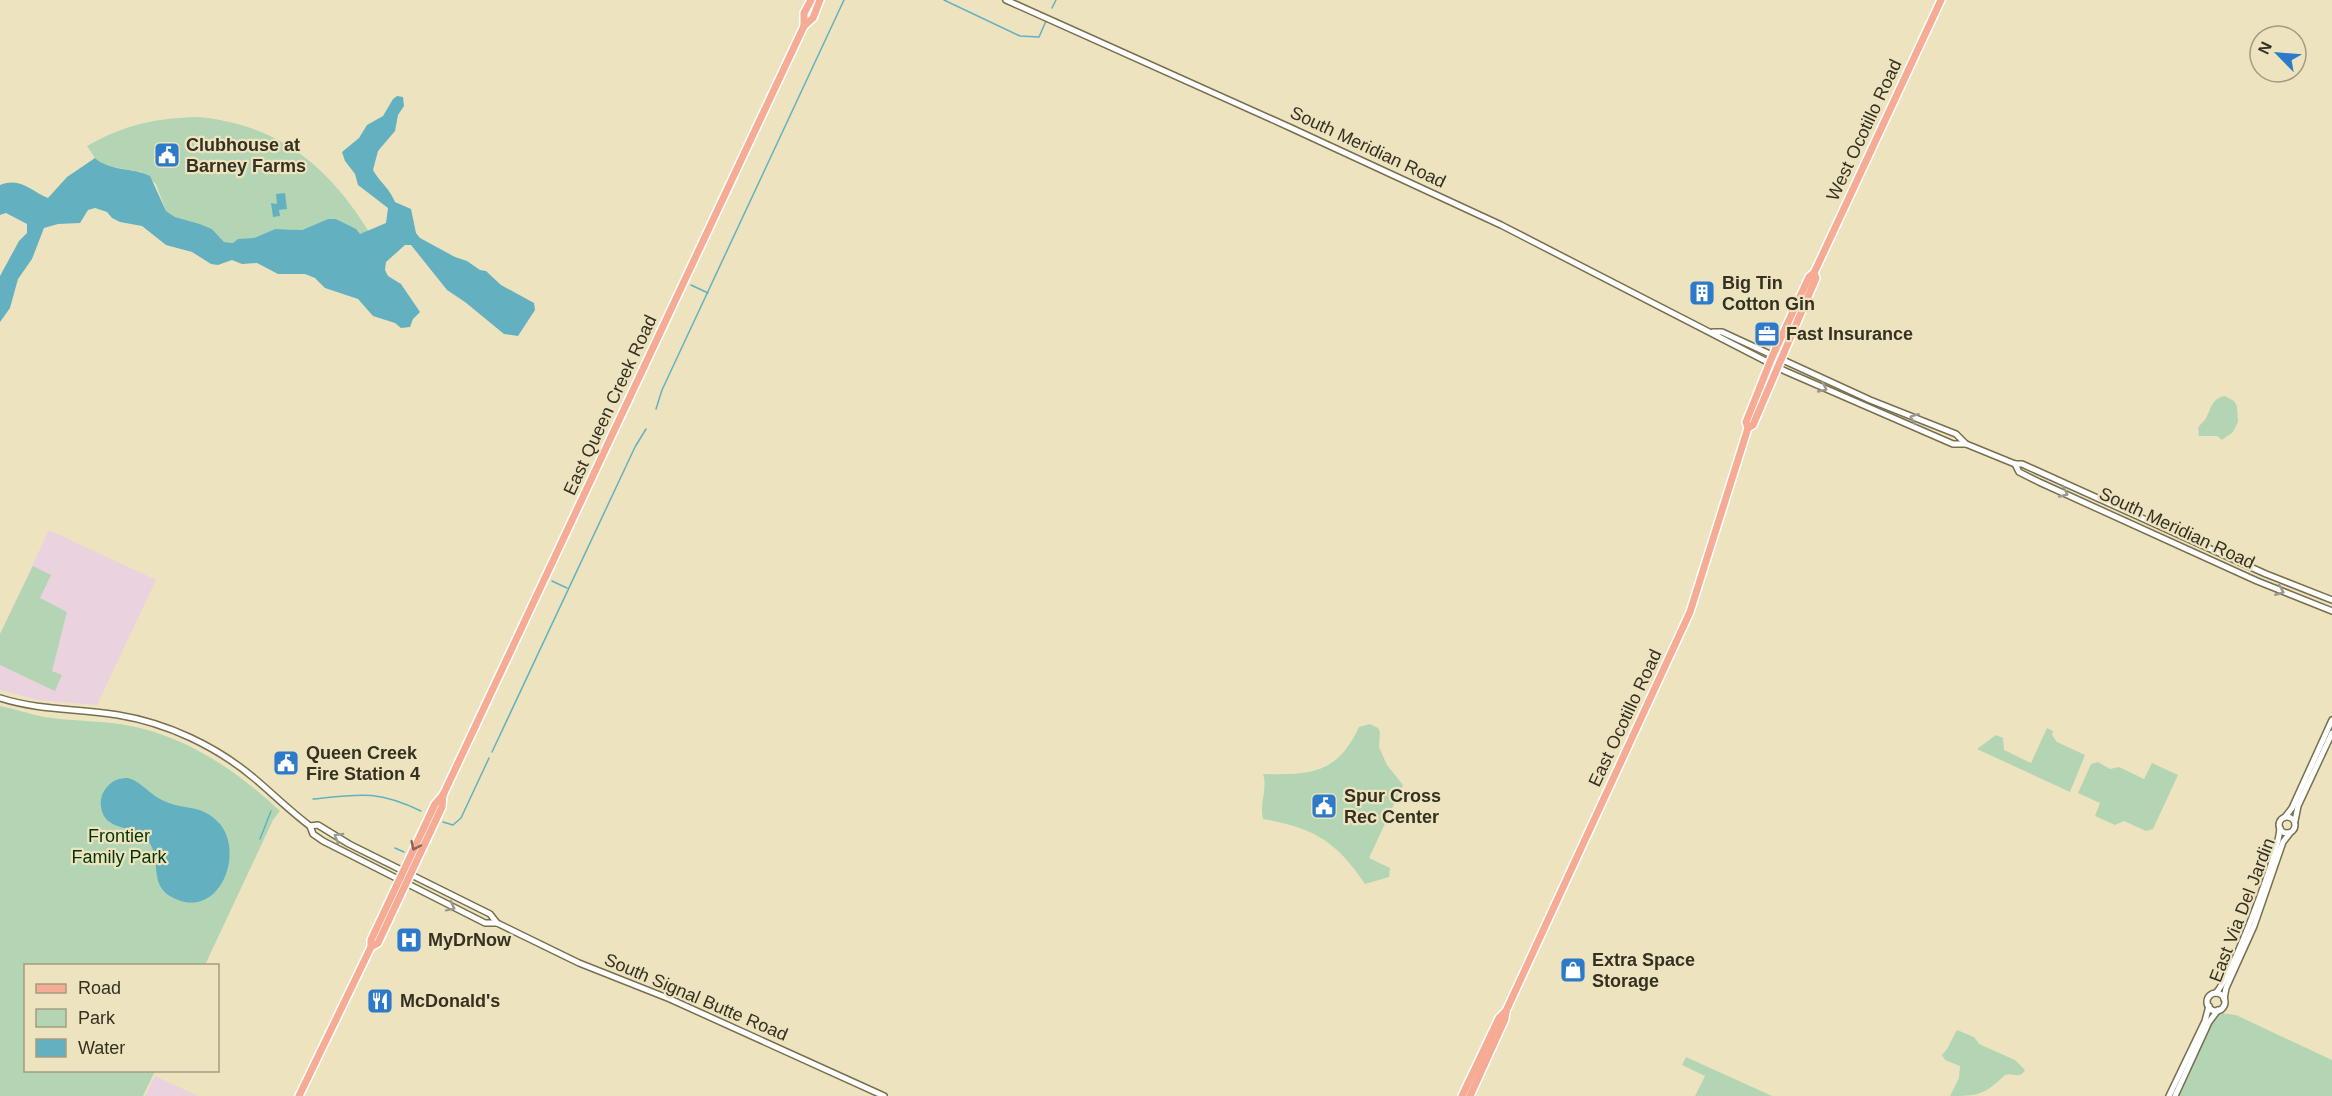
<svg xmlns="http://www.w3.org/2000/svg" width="2332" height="1096" viewBox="0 0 2332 1096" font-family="Helvetica,sans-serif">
<rect width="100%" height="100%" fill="#ede4bf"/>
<g fill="#ead2de">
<path d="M49,530L156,580L97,705L38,700L0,690V634Z"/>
<path d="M155,1076L198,1096H145Z"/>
</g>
<g fill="#b4d5b3">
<path d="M198,117C277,124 329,166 369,232L360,234L337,219H328L302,230L275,229L254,238L233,243L224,242L212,229L200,224L175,217L166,211L156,184L141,172L106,166L95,158L87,146C124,125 155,118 198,117Z"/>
<path d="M2225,396L2234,401L2237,406L2238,422L2233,432L2222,440L2217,436H2199L2198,428C2200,424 2205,421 2207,416C2212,406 2212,399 2225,396Z"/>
<path d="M33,566L51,575L40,598L67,612L52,671L62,675L55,691L0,665V634Z"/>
<path d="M0,706C15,709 30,714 44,717C76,722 109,720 140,728C195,742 239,773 280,811L273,820L205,965L26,966V1070L155,1071L143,1096H0Z"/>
<path d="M1370,724L1378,728L1380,732L1379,747L1387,765L1403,785L1369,858L1390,868L1389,877L1365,884C1336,841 1314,828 1263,819C1259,803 1268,790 1263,774C1311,775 1337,774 1359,727Z"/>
<path d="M2047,728L2053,731L2052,735L2057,742L2085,755L2070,792L1977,749L1996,735L2003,738L2004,750L2031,763Z"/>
<path d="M2098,762L2110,769L2119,767L2144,779L2152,763L2178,775L2153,829L2146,831L2124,821L2115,825L2095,816L2100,803L2078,793L2091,764Z"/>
<path d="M2221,1013L2236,1015L2332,1060V1096H2178L2212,1022L2215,1016Z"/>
<path d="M1957,1030L1974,1037L1979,1044L2015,1060L2025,1070C2020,1080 2013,1072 2005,1075C1984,1095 1978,1096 1950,1096L1959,1078L1960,1066L1945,1060L1942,1055L1947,1049Z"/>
<path d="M1686,1057L1772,1096H1695L1705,1076L1682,1065Z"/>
</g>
<g fill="#63b1c0">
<path d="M397,96L403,97L404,106L398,115L395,131L378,151L373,170C381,184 388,186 395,202L411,209L416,233L420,238L455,257L467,261L480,270L486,271L501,285L534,303L535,310L518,336L504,334L465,302L447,290L411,245H405L386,262L385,270L388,276L401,284L420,312L413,319L410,327L401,328L395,323L373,316L358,299L325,288L315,278L305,274H278L257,263L242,264L232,260L218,265L211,264L192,252L166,245L142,226L120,222L112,218L107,212L95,208L88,210L80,223L58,224L44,228L32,259L18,279L10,308L0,322V276L19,241L27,233V224L6,213L0,215V185C22,177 30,191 48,198L67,177L95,158C111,172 132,167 150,176L166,211L175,217L200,224L212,229L224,242L233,243L238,239L254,238L275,229L302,230L328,219H336L356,229L360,234L386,223L388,208L358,185L355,174L345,161L342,152L359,138L367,125L383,116L393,99Z"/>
<path d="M285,193L287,209L279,210L280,216L273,217L271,203L277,204L276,194Z"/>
<path d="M128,778C142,782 149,794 162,800C183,811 202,803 220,824C244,853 221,916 178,900C146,888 163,863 149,842C137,823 105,834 101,807C100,799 102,792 108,786C113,780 120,778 128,778Z"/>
</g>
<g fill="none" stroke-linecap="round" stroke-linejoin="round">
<g stroke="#63b1c0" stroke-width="1.5">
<path d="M944,0L1020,36L1039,37L1046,21"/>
<path d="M1052,8L1056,0"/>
<path d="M691,285L708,293"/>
<path d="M656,409L662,390L844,0"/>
<path d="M552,581L567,588"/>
<path d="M492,752L635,447L646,429"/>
<path d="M313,799C360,794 377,790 421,811"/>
<path d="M443,822L453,825L461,818L489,758"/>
<path d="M260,839L271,811"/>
<path d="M395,848L404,852"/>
</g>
<defs>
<g id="minor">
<path d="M1006,0L1289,127L1501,225L1785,371L1953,444H1966"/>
<path d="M1713,332H1722L1870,400L1956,434L1966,444L2015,464H2022L2266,574L2332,600"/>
<path d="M2015,464L2019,472L2039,482L2257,581L2332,611"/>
<path d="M0,698C41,711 77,708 118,715C167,723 216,746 254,778C273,794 290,811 310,826L313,834L323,841L485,923H497"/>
<circle cx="2287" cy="825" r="8"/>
<path d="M2285,817L2292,808L2332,720"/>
<path d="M2295,821L2298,806L2332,733"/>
<path d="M310,826L318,825L349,844L490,914L497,923L579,963L670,999L884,1096"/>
<path d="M2216,993C2233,973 2278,855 2280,828"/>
<circle cx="2216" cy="1002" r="9"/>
<path d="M2224,999L2226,988L2254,926L2283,842L2290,833"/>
<path d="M2169,1096L2205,1021L2209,1006"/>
<path d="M2175,1096L2209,1022L2218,1010"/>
</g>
<g id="major">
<path d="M804,26V13L811,0"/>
<path d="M1748,428L1746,422L1772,357L1809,277L1814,273L1941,0"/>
<path d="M371,947L378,943L442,807L443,795"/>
<path d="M299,1096L371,947V940L435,804L443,795L467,744L804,26L813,18L820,0"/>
<path d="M1462,1096L1499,1018L1506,1011"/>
<path d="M1470,1096L1505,1019L1506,1011L1690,612L1748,428L1753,425L1816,278L1814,273"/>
</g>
</defs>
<use href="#minor" stroke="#776f4d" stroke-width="8"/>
<use href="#major" stroke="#fff" stroke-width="10"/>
<use href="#minor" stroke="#fff" stroke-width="5"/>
<use href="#major" stroke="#f6ab95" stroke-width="7"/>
</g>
<defs><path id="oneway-chevron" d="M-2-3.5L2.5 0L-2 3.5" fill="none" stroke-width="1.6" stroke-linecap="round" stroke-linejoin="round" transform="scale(1.5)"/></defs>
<g stroke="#9a9890">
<use href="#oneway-chevron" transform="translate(1823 388) rotate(25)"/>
<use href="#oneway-chevron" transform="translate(1914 418) rotate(-159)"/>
<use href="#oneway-chevron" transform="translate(2064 493) rotate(24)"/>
<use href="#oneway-chevron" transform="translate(2280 591) rotate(22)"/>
<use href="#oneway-chevron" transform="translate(338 837) rotate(-151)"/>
<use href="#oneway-chevron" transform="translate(451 907) rotate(26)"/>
</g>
<use stroke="#8b6856" href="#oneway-chevron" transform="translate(415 846) rotate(115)"/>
<defs>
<symbol id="civic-square" viewBox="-11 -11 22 22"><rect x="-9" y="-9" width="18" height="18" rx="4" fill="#2d7aca" stroke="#ede4bf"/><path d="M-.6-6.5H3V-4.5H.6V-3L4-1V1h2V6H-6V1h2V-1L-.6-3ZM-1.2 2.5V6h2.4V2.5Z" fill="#fff"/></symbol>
<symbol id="building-square" viewBox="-11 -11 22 22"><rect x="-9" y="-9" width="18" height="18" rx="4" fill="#2d7aca" stroke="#ede4bf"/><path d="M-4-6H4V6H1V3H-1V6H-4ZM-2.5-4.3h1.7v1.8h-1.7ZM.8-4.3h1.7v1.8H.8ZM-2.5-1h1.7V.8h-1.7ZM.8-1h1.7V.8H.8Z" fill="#fff"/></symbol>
<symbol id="office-square" viewBox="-11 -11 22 22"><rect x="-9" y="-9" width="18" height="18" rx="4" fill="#2d7aca" stroke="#ede4bf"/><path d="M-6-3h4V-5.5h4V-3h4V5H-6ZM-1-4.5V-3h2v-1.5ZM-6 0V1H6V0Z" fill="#fff"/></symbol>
<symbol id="hospital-square" viewBox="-11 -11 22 22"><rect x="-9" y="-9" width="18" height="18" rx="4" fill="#2d7aca" stroke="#ede4bf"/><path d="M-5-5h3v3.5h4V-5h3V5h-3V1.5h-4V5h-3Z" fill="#fff"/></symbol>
<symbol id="shop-square" viewBox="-11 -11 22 22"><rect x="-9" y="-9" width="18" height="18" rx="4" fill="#2d7aca" stroke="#ede4bf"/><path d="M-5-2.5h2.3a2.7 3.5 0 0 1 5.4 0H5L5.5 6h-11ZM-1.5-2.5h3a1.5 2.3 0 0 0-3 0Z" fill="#fff"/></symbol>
<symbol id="restaurant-square" viewBox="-11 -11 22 22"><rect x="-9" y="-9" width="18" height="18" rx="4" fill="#2d7aca" stroke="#ede4bf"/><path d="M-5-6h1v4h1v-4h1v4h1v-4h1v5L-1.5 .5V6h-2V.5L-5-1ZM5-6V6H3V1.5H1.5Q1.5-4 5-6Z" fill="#fff"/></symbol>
</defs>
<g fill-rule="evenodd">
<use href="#civic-square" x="152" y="140" width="30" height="30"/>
<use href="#building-square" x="1687" y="278" width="30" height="30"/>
<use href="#office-square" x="1752" y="319" width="30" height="30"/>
<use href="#civic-square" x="271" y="748" width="30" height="30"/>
<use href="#civic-square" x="1309" y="791" width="30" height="30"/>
<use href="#hospital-square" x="394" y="925" width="30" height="30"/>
<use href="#shop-square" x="1558" y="955" width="30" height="30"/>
<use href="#restaurant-square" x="365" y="986" width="30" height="30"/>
</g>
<g text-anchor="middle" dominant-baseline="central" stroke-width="4.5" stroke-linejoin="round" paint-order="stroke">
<g font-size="18" fill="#343122" stroke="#ede4bf">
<text transform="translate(1864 130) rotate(-65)">West Ocotillo Road</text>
<text transform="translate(1368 147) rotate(25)">South Meridian Road</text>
<text transform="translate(610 405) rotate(-65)">East Queen Creek Road</text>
<text transform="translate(2177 528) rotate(25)">South Meridian Road</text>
<text transform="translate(1625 718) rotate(-65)">East Ocotillo Road</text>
<text transform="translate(2242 910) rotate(-69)">East Via Del Jardin</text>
<text transform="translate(696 997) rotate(23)">South Signal Butte Road</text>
</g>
<g font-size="18" font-weight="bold" fill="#343122" stroke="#ede4bf" text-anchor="start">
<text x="186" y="145">Clubhouse at<tspan x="186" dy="21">Barney Farms</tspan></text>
<text x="1722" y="283">Big Tin<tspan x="1722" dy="21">Cotton Gin</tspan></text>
<text x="1786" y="334">Fast Insurance</text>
<text x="306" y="753">Queen Creek<tspan x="306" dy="21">Fire Station 4</tspan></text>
<text x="1344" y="796">Spur Cross<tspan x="1344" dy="21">Rec Center</tspan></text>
<text x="428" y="940">MyDrNow</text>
<text x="1592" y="960">Extra Space<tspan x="1592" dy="21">Storage</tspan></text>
<text x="400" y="1001">McDonald's</text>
</g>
<g font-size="18" fill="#033407" stroke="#ede4bf">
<text x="119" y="836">Frontier<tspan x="119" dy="21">Family Park</tspan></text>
</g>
</g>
<rect x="24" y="964" width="195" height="108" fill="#ede4bf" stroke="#a39c80" stroke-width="1.5"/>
<rect x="36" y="984" width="30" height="9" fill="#f6ab95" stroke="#a39c80" stroke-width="1.5"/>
<text x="78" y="994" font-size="18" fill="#343122">Road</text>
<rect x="36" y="1009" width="30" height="18" fill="#b4d5b3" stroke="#a39c80" stroke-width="1.5"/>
<text x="78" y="1024" font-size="18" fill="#343122">Park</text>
<rect x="36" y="1039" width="30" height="18" fill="#63b1c0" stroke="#a39c80" stroke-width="1.5"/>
<text x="78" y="1054" font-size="18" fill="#343122">Water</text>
<g transform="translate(2278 54) rotate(295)"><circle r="28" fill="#ede4bf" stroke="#a39c80" stroke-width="1.5"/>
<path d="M0-4.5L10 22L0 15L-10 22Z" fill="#2d7aca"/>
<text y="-9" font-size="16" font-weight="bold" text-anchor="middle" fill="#343122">N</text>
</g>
</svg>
